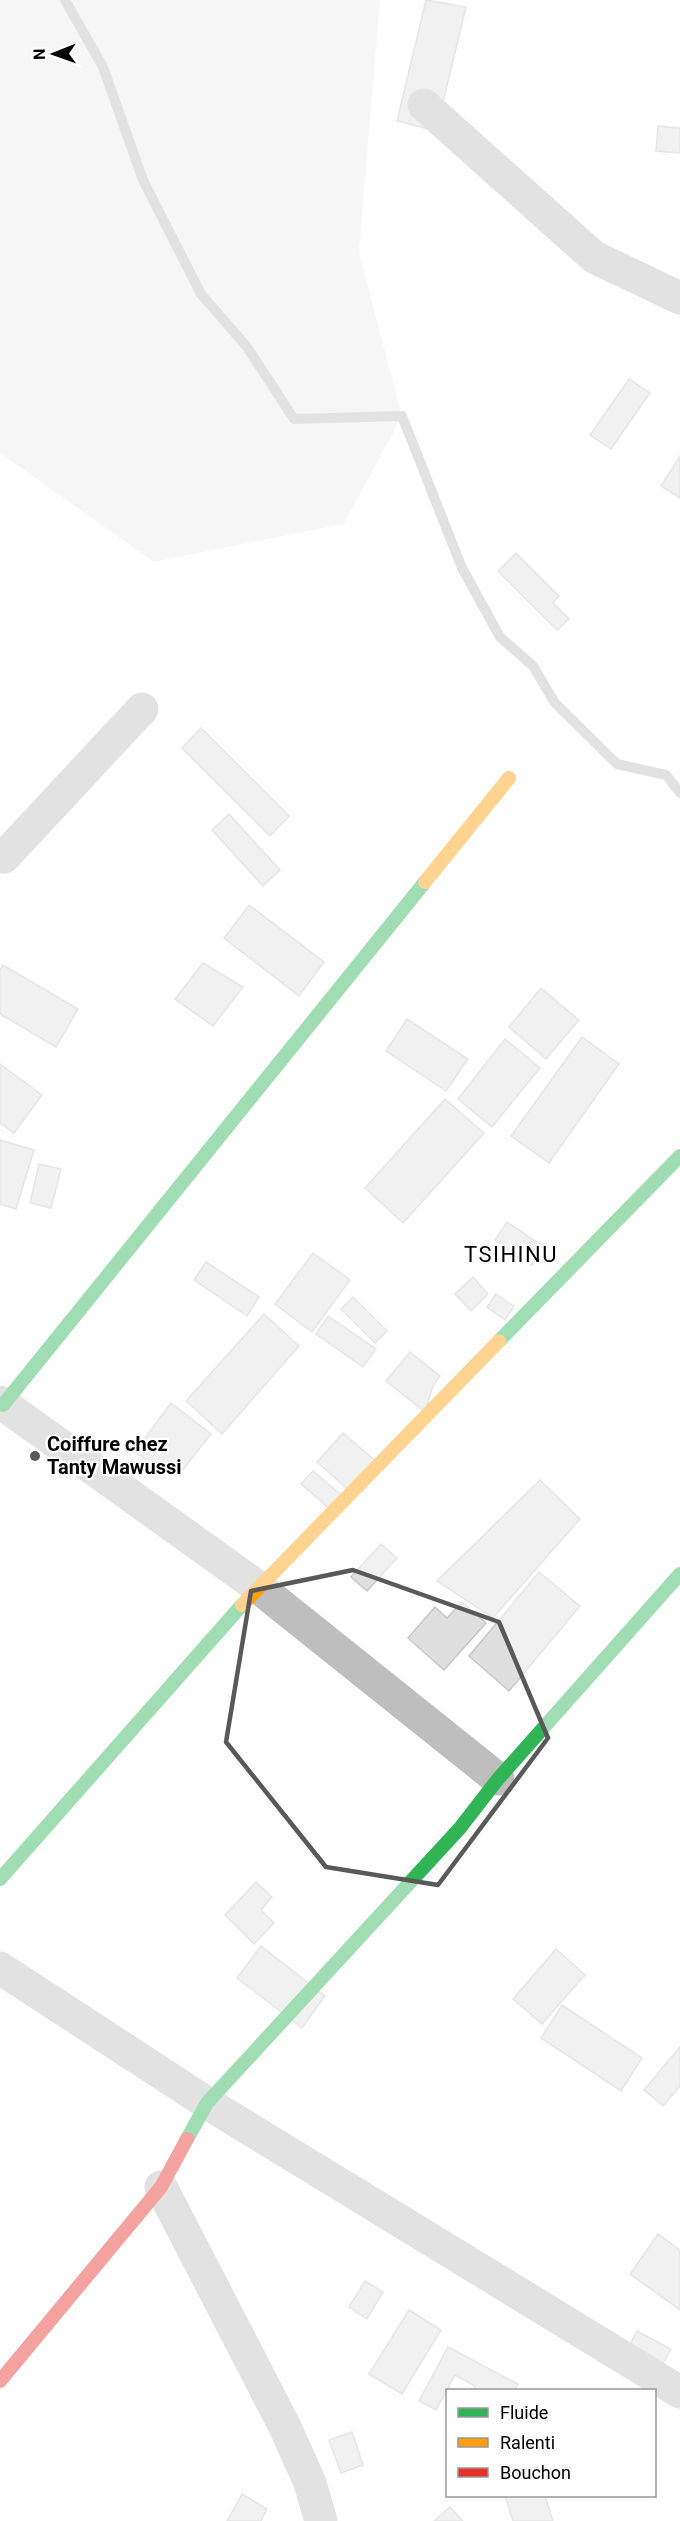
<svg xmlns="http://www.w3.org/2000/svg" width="680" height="2521" viewBox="0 0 680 2521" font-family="Roboto,sans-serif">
<rect width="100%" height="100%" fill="#fff"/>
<path fill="#ececec" d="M0,0H380L359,253L402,416L344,524L154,562L0,453Z"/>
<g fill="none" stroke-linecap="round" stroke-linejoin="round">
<path stroke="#bfbfbf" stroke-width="10" d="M65,0L103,67L143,180L201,294L247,347L294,419L402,416L462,568L500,637L533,666L555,703L617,764L666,775L680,793"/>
</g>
<g fill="#dfdfdf" stroke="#c7c7c7" stroke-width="1.5">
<path d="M426,0L466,7L436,131L397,121Z"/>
<path d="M658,126L680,128V153L656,151Z"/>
<path d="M629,379L650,393L611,449L590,435Z"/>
<path d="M680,456V498L661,486Z"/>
<path d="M516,553L559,596L553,603L569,619L557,630L498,571Z"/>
<path d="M201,728L289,816L270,836L182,748Z"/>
<path d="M229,814L280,870L263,886L212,830Z"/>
<path d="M249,905L324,962L299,996L224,938Z"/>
<path d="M203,963L243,987L213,1026L175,999Z"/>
<path d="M3,965L78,1009L56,1047L0,1014V970Z"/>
<path d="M541,988L579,1020L546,1059L509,1027Z"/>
<path d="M407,1019L468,1059L446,1091L386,1051Z"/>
<path d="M582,1037L619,1064L549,1163L511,1136Z"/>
<path d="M505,1039L540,1068L492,1127L458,1099Z"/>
<path d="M0,1064L42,1095L14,1133L0,1123Z"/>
<path d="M445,1099L484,1133L403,1223L365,1188Z"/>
<path d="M0,1140L34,1150L16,1209L0,1204Z"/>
<path d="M39,1164L61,1169L51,1208L30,1203Z"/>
<path d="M507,1222L544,1247L532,1265L495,1240Z"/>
<path d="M313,1253L350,1280L312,1332L275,1304Z"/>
<path d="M206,1262L259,1297L247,1316L194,1280Z"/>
<path d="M473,1277L488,1294L471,1311L455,1294Z"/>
<path d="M496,1294L514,1306L505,1320L487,1307Z"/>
<path d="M353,1297L387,1331L375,1343L341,1309Z"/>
<path d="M264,1314L299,1346L222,1434L186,1401Z"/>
<path d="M328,1316L376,1349L363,1367L316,1334Z"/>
<path d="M410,1352L440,1376L433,1386L425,1412L386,1381Z"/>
<path d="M171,1403L211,1434L178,1476L159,1462L155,1467L135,1451Z"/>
<path d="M343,1433L379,1464L353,1494L317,1462Z"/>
<path d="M313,1471L345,1498L333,1512L301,1484Z"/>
<path d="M540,1480L580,1519L493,1618L437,1581Z"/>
<path d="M381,1544L397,1558L367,1591L351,1577Z"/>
<path d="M539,1572L580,1606L509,1691L469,1656Z"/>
<path d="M462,1602L486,1623L444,1670L408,1638L435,1607L447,1618Z"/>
<path d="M256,1882L272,1897L261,1910L274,1923L254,1944L225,1915Z"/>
<path d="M261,1946L325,1996L302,2028L237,1978Z"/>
<path d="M556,1949L585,1975L542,2024L513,1999Z"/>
<path d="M562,2005L642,2058L621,2091L541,2038Z"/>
<path d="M680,2047V2086L663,2106L644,2090Z"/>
<path d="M658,2234L680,2250V2310L630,2274Z"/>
<path d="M365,2281L383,2292L367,2319L349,2307Z"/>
<path d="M409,2310L441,2330L402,2394L369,2374Z"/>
<path d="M637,2331L671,2349L652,2383L619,2365Z"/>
<path d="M448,2347L518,2384L515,2390H473L475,2386L455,2375L436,2410L419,2401Z"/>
<path d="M352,2432L363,2465L341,2473L329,2440Z"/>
<path d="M242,2494L267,2509L261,2521H227Z"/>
<path d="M505,2496H545L553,2521H513Z"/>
<path d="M450,2507L463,2521H434Z"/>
</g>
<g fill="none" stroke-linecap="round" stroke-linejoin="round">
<g stroke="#bebebe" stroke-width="33">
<path d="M424,105L594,257L680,298"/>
<path d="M4,857L142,709"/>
<path d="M0,1402L258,1587L498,1779"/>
<path d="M0,1968L207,2103L680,2392"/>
<path d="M161,2187L285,2427L310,2483L321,2521"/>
</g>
<g stroke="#30b455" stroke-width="14">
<path d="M499,1341L680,1156"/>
<path d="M3,1405L425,882"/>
<path d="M0,1879L242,1605"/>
<path d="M187,2139L207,2103L460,1828L498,1779L680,1574"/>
</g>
<g stroke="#ff9f0a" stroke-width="14">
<path d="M425,882L509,778"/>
<path d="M242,1605L499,1341"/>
</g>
<path stroke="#e5322d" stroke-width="14" d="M0,2381L161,2187L187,2139"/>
</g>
<path d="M0 0H680V2521H0ZM353,1570L499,1622L548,1738L438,1885L326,1867L226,1742L251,1591Z" fill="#fff" fill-opacity=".55" fill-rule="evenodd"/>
<path fill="none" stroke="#595959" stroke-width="4.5" stroke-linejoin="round" d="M353,1570L499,1622L548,1738L438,1885L326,1867L226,1742L251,1591Z"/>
<circle fill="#595959" stroke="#fff" stroke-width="2" cx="35" cy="1456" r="6"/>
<g text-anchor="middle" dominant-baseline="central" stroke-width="4.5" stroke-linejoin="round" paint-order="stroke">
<g font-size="20" font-weight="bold" fill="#000" stroke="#fff" text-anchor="start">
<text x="47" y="1444">Coiffure chez<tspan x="47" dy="23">Tanty Mawussi</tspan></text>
</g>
<g font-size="22" letter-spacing="1.5" fill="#000" stroke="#fff">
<text x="511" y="1254">TSIHINU</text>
</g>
</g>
<rect x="446" y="2389" width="210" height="108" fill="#ffffff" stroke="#999999" stroke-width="1.5"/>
<rect x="458" y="2408" width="30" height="9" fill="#30b455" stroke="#999999" stroke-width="1.5"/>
<text x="500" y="2419" font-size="18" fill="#000000">Fluide</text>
<rect x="458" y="2438" width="30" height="9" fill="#ff9f0a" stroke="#999999" stroke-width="1.5"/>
<text x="500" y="2449" font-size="18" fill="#000000">Ralenti</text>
<rect x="458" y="2468" width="30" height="9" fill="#e5322d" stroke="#999999" stroke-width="1.5"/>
<text x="500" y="2479" font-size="18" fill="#000000">Bouchon</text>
<g transform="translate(54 54) rotate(269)" stroke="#ffffff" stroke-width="4.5" paint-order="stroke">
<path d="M0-4.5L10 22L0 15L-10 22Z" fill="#000000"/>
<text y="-9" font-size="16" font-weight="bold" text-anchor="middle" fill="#000000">N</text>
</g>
</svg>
